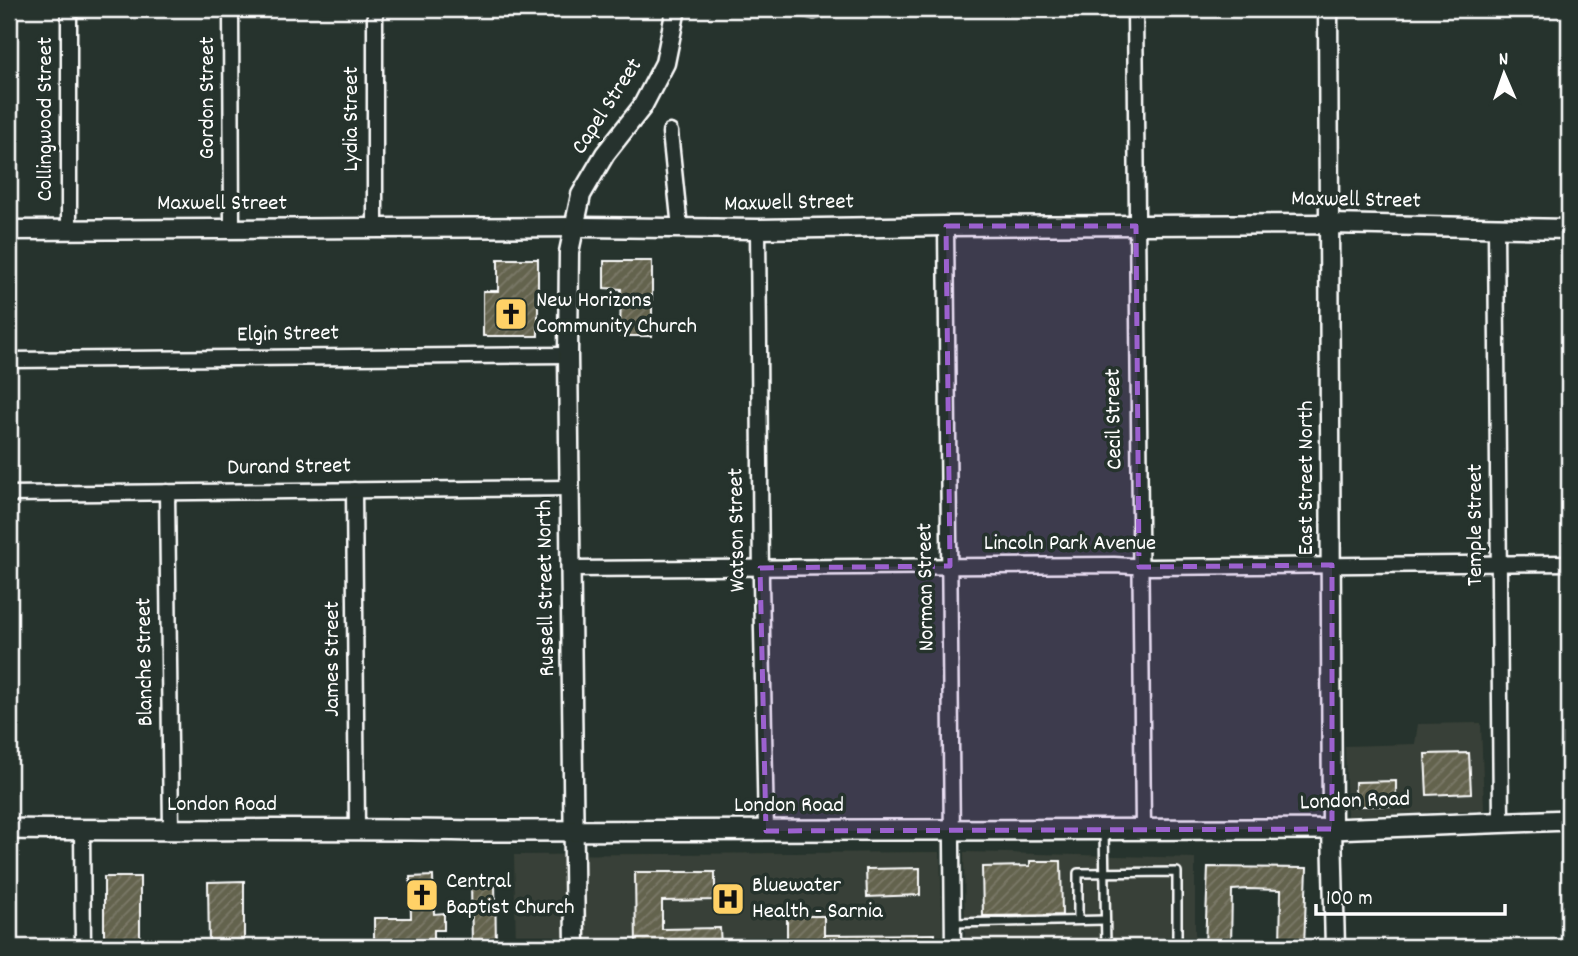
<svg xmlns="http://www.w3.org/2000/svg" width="1578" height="956" viewBox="0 0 1578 956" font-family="Dekko,sans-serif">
<defs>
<pattern id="building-hatch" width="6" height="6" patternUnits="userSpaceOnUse" patternTransform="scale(1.75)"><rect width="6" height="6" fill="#64634e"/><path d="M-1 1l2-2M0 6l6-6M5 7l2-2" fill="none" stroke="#7b7a69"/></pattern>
</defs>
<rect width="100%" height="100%" fill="#26332d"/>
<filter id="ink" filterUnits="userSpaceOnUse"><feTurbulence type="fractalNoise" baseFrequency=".0143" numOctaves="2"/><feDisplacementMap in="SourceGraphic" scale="14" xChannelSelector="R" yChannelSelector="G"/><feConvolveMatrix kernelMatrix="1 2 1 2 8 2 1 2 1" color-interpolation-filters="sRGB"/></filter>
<g filter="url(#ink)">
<g fill="#394137">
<path d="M1481,723L1484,810L1347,816L1345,746L1415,744L1418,724Z"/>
<path d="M940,852L943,944L965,943L964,852L1195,858V947H516L514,855Z"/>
</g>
<g fill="url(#building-hatch)" stroke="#fff" stroke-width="2">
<path d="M498,259H538V336H483V291H498Z"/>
<path d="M604,261H652V336H620L621,289L604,288Z"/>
<path d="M1469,753L1471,793L1427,795L1425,754Z"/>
<path d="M1396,781V806H1355V782Z"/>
<path d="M1030,861H1061L1062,915L983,916L982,867L1030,866Z"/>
<path d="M1208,867L1307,868L1304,947H1280L1281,890L1248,889L1232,890L1231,947H1205Z"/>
<path d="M920,868V895L867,897L866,869Z"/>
<path d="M635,872H715V900L662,901V929L720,928L721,947H636Z"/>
<path d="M433,876L434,914L444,913V930H434V947H374V918H411L410,877Z"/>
<rect x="104" y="877" width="36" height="70"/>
<path d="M495,879L496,946H472L471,880Z"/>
<path d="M244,881V947H209L208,882Z"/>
<path d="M787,916H824V935L935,934V947H787Z"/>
</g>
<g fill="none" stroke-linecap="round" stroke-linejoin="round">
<defs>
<g id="service">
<path d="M1104,829L1106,947"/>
<path d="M1078,920V873L1177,872V947"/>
<path d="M953,923L1105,920"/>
</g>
<g id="minor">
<path d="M69,9V229"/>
<path d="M231,9L232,229"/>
<path d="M375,9V229"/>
<path d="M805,9L814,11L822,9"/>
<path d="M1135,9L1143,828"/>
<path d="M670,132L680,228"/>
<path d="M946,226L953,947"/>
<path d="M1496,228L1501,821"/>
<path d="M758,229L761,581L766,831"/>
<path d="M9,360L568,355"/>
<path d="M354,490L357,829"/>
<path d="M167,492L171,830"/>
<path d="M9,494L570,488"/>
<path d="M571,569L1114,565L1151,567L1569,563"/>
<path d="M82,830L83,947"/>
</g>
<g id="tertiary">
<path d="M1328,9L1332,829L1335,947"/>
<path d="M9,230L582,227L758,229L946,226L1329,224L1569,229"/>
<path d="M575,947L568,355L569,252L581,195L605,154L642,107L665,63L676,9"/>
</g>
<path id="secondary" d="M9,829C163,831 318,828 472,831L1332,829L1569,820"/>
</defs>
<use href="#service" stroke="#fff" stroke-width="12"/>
<use href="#minor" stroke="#fff" stroke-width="19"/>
<use href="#tertiary" stroke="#fff" stroke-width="23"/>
<use href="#secondary" stroke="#fff" stroke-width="24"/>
<use href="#service" stroke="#26332d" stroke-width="7"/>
<use href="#minor" stroke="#26332d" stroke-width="14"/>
<use href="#tertiary" stroke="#26332d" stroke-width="18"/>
<use href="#secondary" stroke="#26332d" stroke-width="19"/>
</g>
</g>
<path fill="#9c61cf" fill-opacity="0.2" stroke="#9c61cf" stroke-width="5" stroke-dasharray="14 9" stroke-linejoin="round" d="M946,226H1136L1139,567L1332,565V829L766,831L760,568L950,566Z"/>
<defs>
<symbol id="church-square" viewBox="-11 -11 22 22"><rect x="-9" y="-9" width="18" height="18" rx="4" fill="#ffd166" stroke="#26332d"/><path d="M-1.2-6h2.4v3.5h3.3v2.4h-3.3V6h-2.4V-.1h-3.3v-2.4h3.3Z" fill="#111"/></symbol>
<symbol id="hospital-square" viewBox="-11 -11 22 22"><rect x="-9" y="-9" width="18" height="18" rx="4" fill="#ffd166" stroke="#26332d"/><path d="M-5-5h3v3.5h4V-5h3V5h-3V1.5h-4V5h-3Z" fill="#111"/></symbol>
</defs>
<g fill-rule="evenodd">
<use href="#church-square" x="492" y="295" width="38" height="38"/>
<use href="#church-square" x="403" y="876" width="38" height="38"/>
<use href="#hospital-square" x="709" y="880" width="38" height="38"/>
</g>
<g text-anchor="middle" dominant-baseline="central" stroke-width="7" stroke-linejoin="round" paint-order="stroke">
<g font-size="23" fill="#fff" stroke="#26332d">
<text transform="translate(208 98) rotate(-90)">Gordon Street</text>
<text transform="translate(608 107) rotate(-57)">Capel Street</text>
<text transform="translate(46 119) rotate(-90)">Collingwood Street</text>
<text transform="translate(352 119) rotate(-90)">Lydia Street</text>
<text transform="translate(1356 201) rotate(1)">Maxwell Street</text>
<text x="222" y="204">Maxwell Street</text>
<text transform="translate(789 204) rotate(-1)">Maxwell Street</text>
<text transform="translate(288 335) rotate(-1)">Elgin Street</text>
<text transform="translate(1115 419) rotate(-91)">Cecil Street</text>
<text transform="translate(289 468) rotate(-1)">Durand Street</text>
<text transform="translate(1307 478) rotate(-90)">East Street North</text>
<text transform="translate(1476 525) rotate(-90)">Temple Street</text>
<text transform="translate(738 530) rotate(-91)">Watson Street</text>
<text x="1070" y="544">Lincoln Park Avenue</text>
<text transform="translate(927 587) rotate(-91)">Norman Street</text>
<text transform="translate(547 588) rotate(-91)">Russell Street North</text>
<text transform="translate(333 659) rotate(-90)">James Street</text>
<text transform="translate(146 662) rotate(-91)">Blanche Street</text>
<text transform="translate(1355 802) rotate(-2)">London Road</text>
<text x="222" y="805">London Road</text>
<text x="789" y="806">London Road</text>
</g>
<g font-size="23" fill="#fff" stroke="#26332d" text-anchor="start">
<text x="536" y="301">New Horizons<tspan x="536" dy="26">Community Church</tspan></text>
<text x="446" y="882">Central<tspan x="446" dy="26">Baptist Church</tspan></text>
<text x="752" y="886">Bluewater<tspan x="752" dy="26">Health - Sarnia</tspan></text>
</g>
</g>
<rect width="1578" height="956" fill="none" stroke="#26332d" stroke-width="35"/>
<rect x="18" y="18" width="1543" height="921" fill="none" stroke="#fff" stroke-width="2.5" filter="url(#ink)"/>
<g transform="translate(1504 74) rotate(358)" stroke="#26332d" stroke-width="5" paint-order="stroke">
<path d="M0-5L12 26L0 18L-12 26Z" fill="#ffffff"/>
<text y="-10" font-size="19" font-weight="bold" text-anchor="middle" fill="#ffffff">N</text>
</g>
<path d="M1316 904v10h189v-10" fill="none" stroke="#ffffff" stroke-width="3.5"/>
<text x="1326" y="904" font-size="21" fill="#ffffff" stroke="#26332d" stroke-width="5" paint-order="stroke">100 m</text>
</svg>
